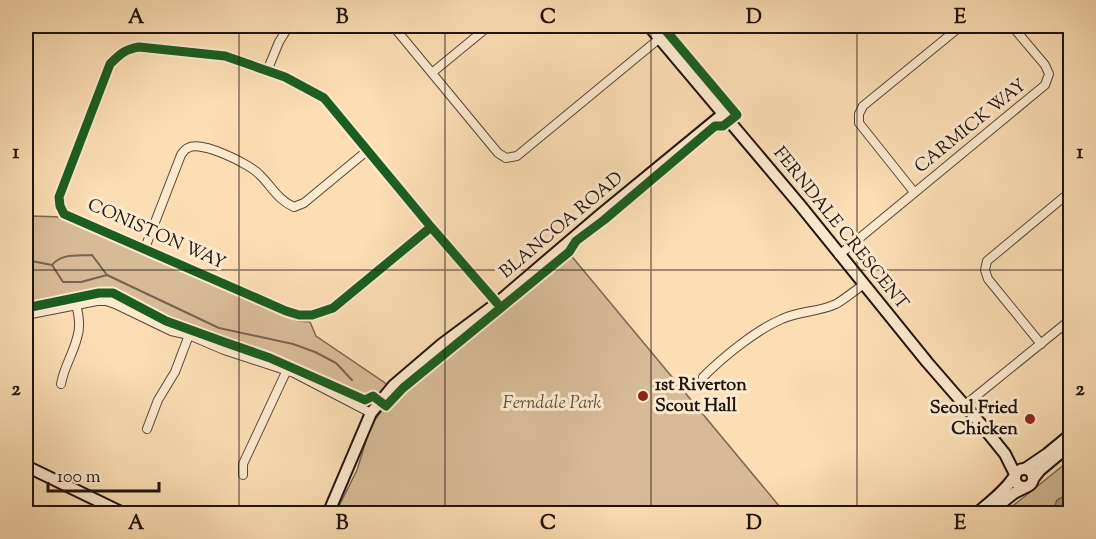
<svg xmlns="http://www.w3.org/2000/svg" width="1096" height="539" viewBox="0 0 1096 539" font-family="'Sorts Mill Goudy',serif">
<rect width="100%" height="100%" fill="#fcddb4"/>
<filter id="stains"><feTurbulence type="fractalNoise" baseFrequency=".00333" numOctaves="4"/><feColorMatrix values="0 0 0 0 .2 0 0 0 0 .09 0 0 0 0 .02 0 0 0 .5 -.17"/></filter>
<radialGradient id="worn" r=".72"><stop offset=".6" stop-color="#630" stop-opacity="0"/><stop offset="1" stop-color="#630" stop-opacity=".3"/></radialGradient>
<g fill="#d7bb97" stroke="#7c6752" stroke-width="1.5">
<path d="M31,216L62,217L298,321L310,322L316,336L391,387L379,403L367,405L294,363L194,330L100,289L26,305V229Z"/>
<path d="M564,247L785,513L335,514L357,470L371,425L397,391L458,341Z"/>
<path d="M1070,460V513H1004Z"/>
</g>
<path fill="#b1987b" stroke="#77634f" stroke-width="1.5" d="M1064,496L1070,498V513H1055L1054,508L1057,500Z"/>
<g fill="none" stroke-linecap="round" stroke-linejoin="round">
<g stroke="#77634f" stroke-width="2">
<path d="M26,260L52,265"/>
<path d="M52,265L63,282H81L107,275L219,328L293,344L315,352L336,363L352,380"/>
<path d="M52,265C62,253 77,256 92,255L107,275"/>
</g>
<defs>
<g id="street">
<path d="M393,26L498,153L506,158L517,156L660,38"/>
<path d="M267,71L279,42L287,29"/>
<path d="M433,72L489,26"/>
<path d="M914,192L859,123V114L863,106L961,26"/>
<path d="M431,227L333,308L312,315H299L286,311L64,214L60,206L59,197L110,64C119,55 125,49 139,47L225,56L285,77L324,98L431,227L497,303"/>
<path d="M145,248L181,155C183,152 185,149 188,148C201,140 250,164 260,175C272,187 278,200 294,207L304,203L368,150"/>
<path d="M839,255L1045,85L1049,74L1045,65L1012,26"/>
<path d="M26,315L97,301H106L115,304L171,331L189,335L224,350L294,373L371,413"/>
<path d="M1041,344L988,279L985,270L987,261L1070,192"/>
<path d="M703,377C723,357 756,330 782,319C799,311 819,312 836,304C845,299 854,291 863,285"/>
<path d="M61,384C64,367 73,354 77,338C81,327 79,315 76,304"/>
<path d="M965,405L1070,320"/>
<path d="M147,429L158,400L175,372L189,335"/>
<path d="M243,475V464L286,372"/>
</g>
<g id="secondary">
<path d="M649,26L800,205L927,362L980,423L1005,454L1015,474"/>
<path d="M26,466L125,514"/>
<circle cx="1024" cy="478" r="9"/>
<path d="M1025,469L1047,454L1070,435"/>
<path d="M1033,479L1040,470L1070,445"/>
<path d="M328,514L371,413L394,385L442,344L497,303L600,215L723,114"/>
<path d="M976,514C990,502 1004,492 1014,477"/>
<path d="M988,514L1014,493L1026,487"/>
</g>
</defs>
<use href="#street" stroke="#574636" stroke-width="10"/>
<use href="#secondary" stroke="#20130c" stroke-width="14"/>
<use href="#street" stroke="#fde9ce" stroke-width="8"/>
<use href="#secondary" stroke="#fde9ce" stroke-width="10"/>
<defs>
<g id="cycleway">
<path d="M431,227L333,308L312,315H299L286,311L64,214L60,206L59,197L110,64C119,55 125,49 139,47L225,56L285,77L324,98L431,227L497,303"/>
<path d="M26,308L99,293H113L166,321L224,342L270,358L365,400L373,396L386,406L403,388L569,252L576,241L604,220L715,126H723L737,115L662,26"/>
</g>
</defs>
<use href="#cycleway" stroke="#fde9ce" stroke-width="13"/>
<use href="#cycleway" stroke="#1b5e20" stroke-width="9"/>
</g>
<path fill="none" stroke="#20130c" stroke-width="1.5" stroke-opacity="0.55" d="M239,26V514M445,26V514M651,26V514M857,26V514M26,270H1070"/>
<g fill="#8f2418" stroke="#fde9ce" stroke-width="2">
<circle cx="643" cy="396" r="6"/>
<circle cx="1030" cy="419" r="6"/>
</g>
<g text-anchor="middle" dominant-baseline="central" stroke-width="6" stroke-linejoin="round" paint-order="stroke">
<g font-size="18" fill="#20130c" stroke="#fde9ce">
<text transform="translate(971 127) rotate(-39)">CARMICK WAY</text>
<text transform="translate(562 226) rotate(-40)">BLANCOA ROAD</text>
<text transform="translate(840 229) rotate(51)">FERNDALE CRESCENT</text>
<text transform="translate(156 235) rotate(24)">CONISTON WAY</text>
</g>
<g font-size="18" font-weight="bold" fill="#20130c" stroke="#fde9ce" text-anchor="start">
<text x="655" y="386">1st Riverton<tspan x="655" dy="21">Scout Hall</tspan></text>
<text x="1018" y="409" text-anchor="end">Seoul Fried<tspan x="1018" dy="21">Chicken</tspan></text>
</g>
<g font-size="18" font-style="italic" fill="#604e3d" stroke="#fde9ce">
<text x="552" y="404">Ferndale Park</text>
</g>
</g>
<rect width="1096" height="539" fill="none" stroke="#fcddb4" stroke-width="66"/>
<path d="M48 482v9h111v-9" fill="none" stroke="#20130c" stroke-width="3"/>
<text x="57" y="482" font-size="18" fill="#20130c" stroke="#fde9ce" stroke-width="4.5" paint-order="stroke">100 m</text>
<rect x="33" y="33" width="1030" height="473" fill="none" stroke="#20130c" stroke-width="2"/>
<g font-size="20" text-anchor="middle" font-weight="bold" fill="#20130c">
<text x="136" y="23">A</text>
<text x="342" y="23">B</text>
<text x="548" y="23">C</text>
<text x="754" y="23">D</text>
<text x="960" y="23">E</text>
<text x="16" y="158">1</text>
<text x="1080" y="158">1</text>
<text x="16" y="395">2</text>
<text x="1080" y="395">2</text>
<text x="136" y="529">A</text>
<text x="342" y="529">B</text>
<text x="548" y="529">C</text>
<text x="754" y="529">D</text>
<text x="960" y="529">E</text>
</g>
<rect width="100%" height="100%" filter="url(#stains)"/>
<rect width="100%" height="100%" fill="url(#worn)"/>
</svg>
